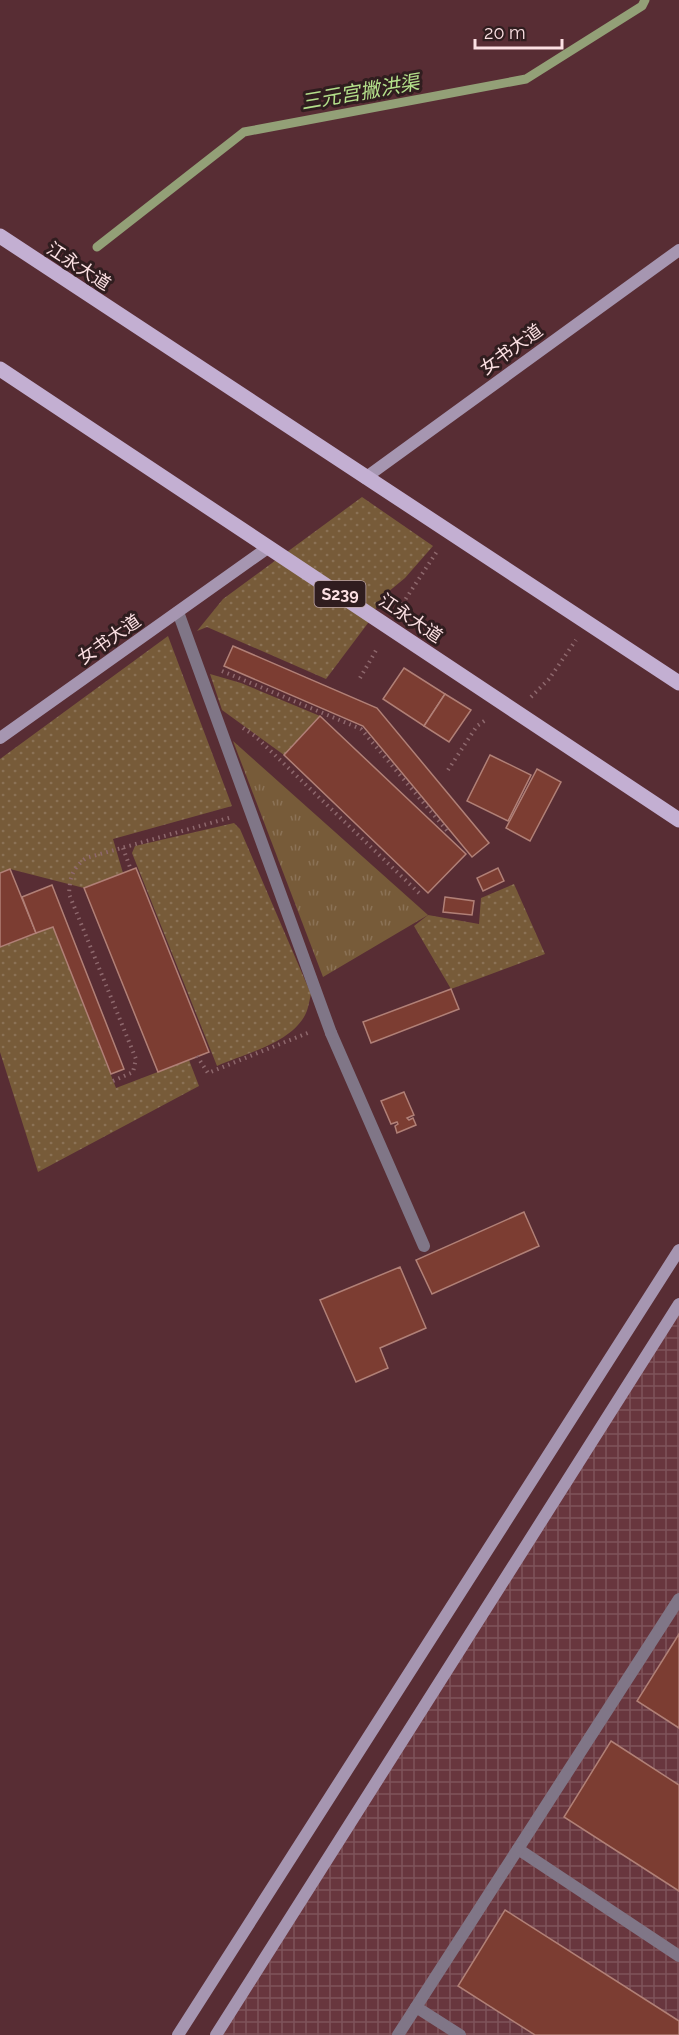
<svg xmlns="http://www.w3.org/2000/svg" width="679" height="2035" viewBox="0 0 679 2035" font-family="Raleway,'Noto Sans SC',sans-serif">
<defs>
<pattern id="industrial-grid" width="8" height="8" patternUnits="userSpaceOnUse" patternTransform="scale(1.5)"><rect width="8" height="8" fill="#68363e"/><path d="M0 4h8M4 0v8" fill="none" stroke="#7e535a"/></pattern>
<pattern id="grass-dots" width="8" height="8" patternUnits="userSpaceOnUse" patternTransform="scale(1.5)"><rect width="8" height="8" fill="#775b39"/><path d="M2 2h.1M6 6h.1" fill="none" stroke="#8b7256" stroke-width="1.8" stroke-linecap="round"/></pattern>
<pattern id="park-tufts" width="24" height="20" patternUnits="userSpaceOnUse" patternTransform="scale(1.5)"><rect width="24" height="20" fill="#775b39"/><path d="M3 7l-1-3M5 7V3M7 7l1-3M15 17l-1-3M17 17v-4M19 17l1-3" fill="none" stroke="#8b7256"/></pattern>
</defs>
<rect width="100%" height="100%" fill="#582d34"/>
<path fill="url(#industrial-grid)" d="M679,1304V2035H216Z"/>
<g fill="url(#grass-dots)">
<path d="M362,497L433,546L405,578L382,597L368,623L326,679L207,627L197,631L223,599Z"/>
<path d="M168,636L232,806L113,839L123,873L84,888L10,869L0,873V759Z"/>
<path d="M210,674L241,683L320,716L284,755L222,710Z"/>
<path d="M234,823L240,829L311,994C309,1002 308,1011 304,1017C288,1044 244,1054 217,1066L132,853L135,846Z"/>
<path d="M514,884L545,954L451,989L414,926L428,915L479,924L481,898Z"/>
<path d="M53,927L116,1088L189,1060L199,1086L38,1172L0,1052V947Z"/>
</g>
<path fill="url(#park-tufts)" d="M233,741L428,915L323,977Z"/>
<g fill="none" stroke-linecap="round" stroke-linejoin="round">
<path stroke="#93a077" stroke-width="9" d="M97,247L244,132L526,79L642,6L645,0"/>
</g>
<g fill="#7c3d32" stroke="#b18077" stroke-width="1.5">
<path d="M233,646L377,708L489,843L472,857L363,726L224,666Z"/>
<path d="M404,668L445,694L424,726L383,699Z"/>
<path d="M445,694L471,710L449,742L424,726Z"/>
<path d="M320,716L466,854L428,893L284,755Z"/>
<path d="M490,755L531,775L508,821L467,801Z"/>
<path d="M537,769L561,782L530,841L506,828Z"/>
<path d="M136,868L209,1052L158,1072L84,888Z"/>
<path d="M498,868L504,881L483,891L477,878Z"/>
<path d="M10,869L36,933L0,947V873Z"/>
<path d="M52,885L124,1069L111,1074L53,927L36,933L22,897Z"/>
<path d="M445,897L474,901L472,915L443,912Z"/>
<path d="M451,989L459,1009L371,1043L363,1022Z"/>
<path d="M404,1092L414,1115L407,1118L409,1120L413,1118L416,1125L397,1133L395,1126L398,1124L397,1122L391,1124L381,1101Z"/>
<path d="M524,1212L539,1246L432,1294L416,1260Z"/>
<path d="M400,1267L426,1328L380,1348L388,1368L356,1382L320,1300Z"/>
<path d="M679,1634V1728L637,1701Z"/>
<path d="M611,1741L679,1785V1891L564,1817Z"/>
<path d="M505,1910L679,2021V2035H535L458,1986Z"/>
</g>
<g fill="none" stroke-linecap="round" stroke-linejoin="round">
<g stroke="#8e686d" stroke-width="4" stroke-dasharray="1.5 4.5" stroke-linecap="butt">
<path d="M399,609L438,550"/>
<path d="M222,671L361,729L449,833"/>
<path d="M360,678L378,647"/>
<path d="M531,697L549,679L576,640"/>
<path d="M243,728L255,736L420,894"/>
<path d="M448,770L477,726L487,719"/>
<path d="M123,848L131,870"/>
<path d="M197,1056L208,1073L310,1032"/>
<path d="M113,1081L133,1072L136,1059L69,894C70,877 72,869 86,858L232,817"/>
</g>
<g stroke="#807687" stroke-width="12">
<path d="M331,1033L424,1246"/>
<path d="M518,1849L679,1956"/>
<path d="M416,2007L460,2035"/>
<path d="M398,2035L679,1599"/>
</g>
<path stroke="#807687" stroke-width="12" d="M178,612L331,1033"/>
<g stroke="#a696b1" stroke-width="12">
<path d="M365,478L679,250"/>
<path d="M0,738L269,547"/>
<path d="M178,2035L679,1250"/>
<path d="M216,2035L679,1304"/>
</g>
<g stroke="#c3afd2" stroke-width="15">
<path d="M0,236L679,683"/>
<path d="M0,369L679,820"/>
</g>
</g>
<g text-anchor="middle" dominant-baseline="central" stroke-width="6" stroke-linejoin="round" paint-order="stroke">
<rect fill="#301d1f" stroke="#bfa6a8" stroke-width="1.5" x="314.5" y="581" width="51" height="26" rx="4.5"/>
<g font-size="16" font-weight="bold" fill="#fce0e3">
<text x="340" y="594">S239</text>
</g>
<g font-size="18" fill="#fce0e3" stroke="#301d1f">
<text transform="translate(79 266) rotate(33)">江永大道</text>
<text transform="translate(511 349) rotate(-36)">女书大道</text>
<text transform="translate(411 618) rotate(34)">江永大道</text>
<text transform="translate(109 639) rotate(-35)">女书大道</text>
</g>
<g font-size="20" font-style="italic" fill="#b4e08b" stroke="#301d1f">
<text transform="translate(360 92) rotate(-10)">三元宫撇洪渠</text>
</g>
</g>
<path d="M475 39v9h87v-9" fill="none" stroke="#fce0e3" stroke-width="3"/>
<text x="484" y="39" font-size="18" fill="#fce0e3" stroke="#301d1f" stroke-width="4.5" paint-order="stroke">20 m</text>
</svg>
